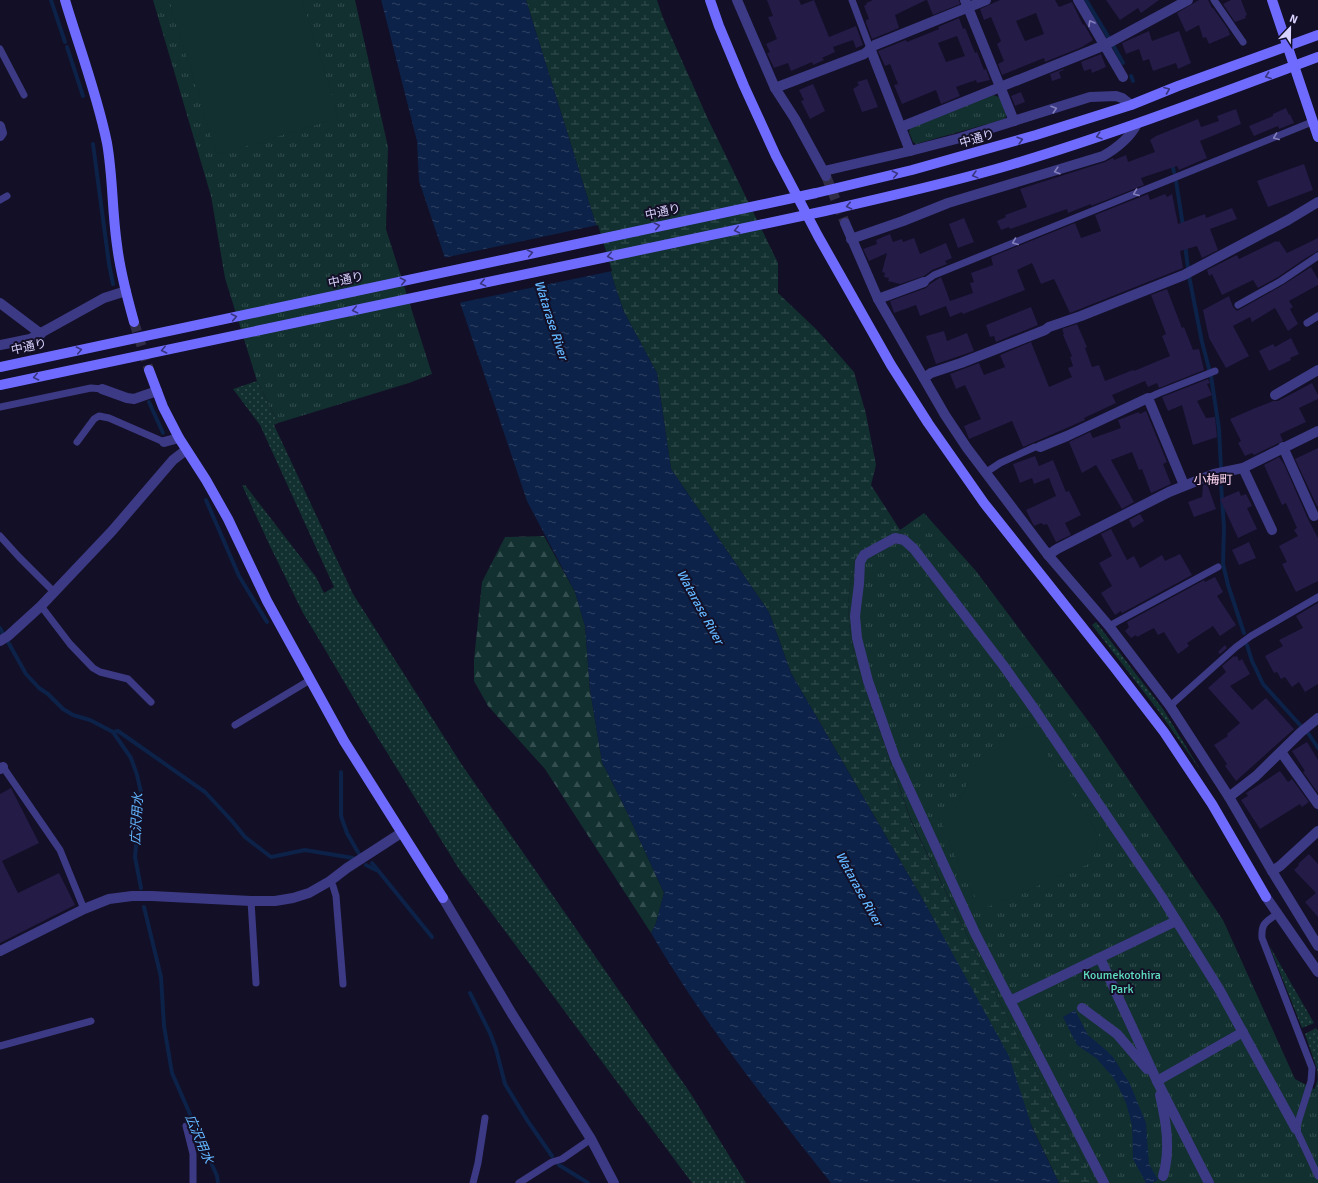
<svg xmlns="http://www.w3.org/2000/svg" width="1318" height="1183" viewBox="0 0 1318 1183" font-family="Signika,'Noto Sans JP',sans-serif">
<defs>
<pattern id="grass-dots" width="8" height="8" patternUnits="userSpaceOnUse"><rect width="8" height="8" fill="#12302f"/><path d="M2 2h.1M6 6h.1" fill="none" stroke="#344d4e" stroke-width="1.8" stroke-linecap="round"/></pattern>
<pattern id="forest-firs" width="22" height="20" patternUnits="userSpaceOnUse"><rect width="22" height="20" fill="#12302f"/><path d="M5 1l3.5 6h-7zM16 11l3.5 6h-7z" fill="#344d4e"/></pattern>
<pattern id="wetland-marsh" width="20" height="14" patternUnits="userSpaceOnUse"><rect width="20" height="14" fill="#12302f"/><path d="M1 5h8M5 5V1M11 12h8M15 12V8" fill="none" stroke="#344d4e"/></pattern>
<pattern id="park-tufts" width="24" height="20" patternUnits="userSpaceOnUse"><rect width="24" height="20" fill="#12302f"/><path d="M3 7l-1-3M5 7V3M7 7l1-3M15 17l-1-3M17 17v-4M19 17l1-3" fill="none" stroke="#344d4e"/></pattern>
<pattern id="water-ripples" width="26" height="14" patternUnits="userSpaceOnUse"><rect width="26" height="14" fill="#0c2248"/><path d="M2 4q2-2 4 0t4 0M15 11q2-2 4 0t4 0" fill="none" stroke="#2f4163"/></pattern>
</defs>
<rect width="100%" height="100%" fill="#130f26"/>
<g fill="url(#grass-dots)">
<path d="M257,381L278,423L274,425L353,594L462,765L691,1094L746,1183H692L459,869L365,717L317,636L303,613L270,546L242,485H245L316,577L324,593L334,587L260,425L233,389Z"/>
<path d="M1096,622L1163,709L1201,771L1157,709L1092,625Z"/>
<path d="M1269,945L1314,1023L1302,1028Z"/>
<path d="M1316,1028L1318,1031V1122H1303L1318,1079L1317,1069L1305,1034Z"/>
</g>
<path fill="url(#forest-firs)" d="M544,536L575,592L585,626L590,690L602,762L626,810L664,893L656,923L651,933L545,769L488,706L474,681V660L482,582L505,537Z"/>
<path fill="url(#wetland-marsh)" d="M526,0H657L663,18L707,117L778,263V293L817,330L854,372L866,414L876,465L871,485L900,530L856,555L850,586L848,604L849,623L855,659L911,821L1003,1008L1096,1183H1059L926,905L791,673L769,612L671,469L657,373L624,312L616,289Z"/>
<g fill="url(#park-tufts)">
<path d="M153,0H355L388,147L386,229L432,374L409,383L278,423L257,381L225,278L211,196Z"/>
<path d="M993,95L999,97L1007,114L1005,119L916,144L913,142L909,132L910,128Z"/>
<path d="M924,513L976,571L1095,730L1223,920L1295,1079L1316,1090L1318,1094V1183H1096L1003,1008L911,820L855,659L849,623L848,604L850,586L856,554L903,528Z"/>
</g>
<g fill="#12302f">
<path d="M169,0H302L339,118L217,155Z"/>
<path d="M1028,725L1100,837L1091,863L996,904L987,907L979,904L960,868L942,823L943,820C949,814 956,808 960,801C967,787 970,771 980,759C992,744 1012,735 1028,725Z"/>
</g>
<g fill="url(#water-ripples)">
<path d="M381,0H526L616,289L624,312L657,373L671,469L769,612L791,673L926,905L1009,1056L1032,1127L1059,1183H831C767,1102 703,1022 651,933L656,923L664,893L626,810L602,762L590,690L585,626L575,592L527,501L419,181L417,142Z"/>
<path d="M1075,1010L1088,1035L1106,1050L1113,1057L1130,1084L1146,1123L1149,1164L1158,1180L1152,1183H1146L1133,1159L1132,1125L1126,1103L1117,1084L1112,1076L1096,1058L1077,1045L1063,1017Z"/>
</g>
<g fill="#130f26">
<path d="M379,0H381L417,142H415Z"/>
<path d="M598,225L612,271L458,303L443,258Z"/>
</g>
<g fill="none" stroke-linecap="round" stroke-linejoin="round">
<g stroke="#0c2248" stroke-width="4">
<path d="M51,0L65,42"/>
<path d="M1086,0L1109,38"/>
<path d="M1113,45L1123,63"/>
<path d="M67,47L83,96"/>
<path d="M1131,76L1133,81"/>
<path d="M93,144L109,264L113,284"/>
<path d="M1172,164L1174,172"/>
<path d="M1176,181L1183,226"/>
<path d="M1185,245L1188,268"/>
<path d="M1189,276L1202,342L1211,376L1219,429L1221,468"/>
<path d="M149,402L163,433"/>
<path d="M1221,484L1224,527L1223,564L1228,585L1244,633"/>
<path d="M206,500L239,576L267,622"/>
<path d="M0,628L3,634"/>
<path d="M8,642L26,674L39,688L48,694L63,709L73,715L90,720L113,732L131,758L137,775L141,792L138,804V825L135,857L141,888"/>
<path d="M1247,645L1252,661L1263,684L1300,725"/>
<path d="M113,732L118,731L205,792L232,821L245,837L271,857L305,850L353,858"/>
<path d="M1308,733L1318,748"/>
<path d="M341,772V816L347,833L359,854"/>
<path d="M372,863L432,937"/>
<path d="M366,865L376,870"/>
<path d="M144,907L161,977L164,1026L172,1073L217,1176L218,1183"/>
<path d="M470,993L490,1033L496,1049L505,1084L527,1120L552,1156"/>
<path d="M559,1165L588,1183"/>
</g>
</g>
<g fill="#241b47" fill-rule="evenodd">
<path d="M767,0H799L801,5L814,0L829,37L856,26L863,45L856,48L853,40L833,47L835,52L822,58L824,60L813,65L812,62L791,71L788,63L774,68L767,53L770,52L766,44L777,39L768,17L773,16Z"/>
<path d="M873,0H926L895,15L899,28L872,39L866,23V20L869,19L864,6L867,4L866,3Z"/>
<path d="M927,0H959L960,4L933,15Z"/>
<path d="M1000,0H1055L1059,7L1072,2L1083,25L1084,24L1093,40L1082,47L1045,62L1044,58L1002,75L998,64L1004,61L997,44L1001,41L991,17L984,20L980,9ZM1036,13L1044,34L1025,41L1016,21Z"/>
<path d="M1106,0H1159L1141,13L1138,8L1120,20Z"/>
<path d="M1199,0H1208L1212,8H1213L1228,29L1230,35L1209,44L1206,37L1203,38L1199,25L1186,32L1177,13Z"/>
<path d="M1231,0H1241L1247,15L1245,16L1246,18L1235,22L1223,4Z"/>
<path d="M959,18L963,29L965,28L975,53L977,52L984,70L986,69L990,80L977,83L976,80L956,87L960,96L941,104L936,90L902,104L894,85L898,84L890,64L885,66L878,51L903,41L906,40L907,42L939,29L938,27ZM957,36L965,56L946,62L938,43Z"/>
<path d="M1149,31L1152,41L1179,31L1191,63L1178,69L1176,63L1153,71L1149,59L1143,61L1139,49L1126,54L1122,43Z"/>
<path d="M1101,54L1106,67L1092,73L1091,69L1084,71L1081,62Z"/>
<path d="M1063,69L1064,70L1059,72L1061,78L1052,81L1050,74Z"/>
<path d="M867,79L878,107L862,112L853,89L859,85L857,82Z"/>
<path d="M813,84L825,111L810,119L801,101L804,100L799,90Z"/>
<path d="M1021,92L1025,102L1015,106L1011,96Z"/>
<path d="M1286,108L1289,115L1290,114L1294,123L1279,129L1278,126L1254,136L1249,126L1273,116V114Z"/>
<path d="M1236,109L1241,124L1200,141L1207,158L1179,170L1177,166L1141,178L1144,185L1091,206V204L1068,213L1067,209L1010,229L1009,227L1001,230L997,221L1006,217L1005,215L1027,207L1020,189L1089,167L1105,162L1113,158L1114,160L1126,155L1128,162L1155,152L1150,140L1156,136L1198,119L1201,127L1219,121L1217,116Z"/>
<path d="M1304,164L1313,190L1268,207L1257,181Z"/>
<path d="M1148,194L1150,200L1165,194L1167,197L1172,194L1178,224L1205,214L1206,218L1232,208L1237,219L1210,229L1218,250L1202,258L1197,246L1180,251L1183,268L1070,313L1054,279L1041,284L1032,263L1017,270L1025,290L963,314L962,312L950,317L946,306L920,316L916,305L894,313L890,301L926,288L930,284L941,277L950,301L973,293L970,283L974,282L971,273L993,265L991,257L1075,223L1081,238L1101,231L1095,215Z"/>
<path d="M964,218L974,242L958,248L949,224Z"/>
<path d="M890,234L893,242L902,239L903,242L914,238L920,254L946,243L952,258L945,261L947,264L932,270L924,276L900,284L888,281L889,278L884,277L885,273L882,272L887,253L869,261L863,249L877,244L876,240Z"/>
<path d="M1318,238V251L1306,258L1278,277L1258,288L1253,280L1222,295L1212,274L1209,276L1207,270L1237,255L1239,259L1276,241L1277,242L1279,241L1287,253Z"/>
<path d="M1311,267L1318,279V285L1289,301L1293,307L1290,309L1298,324L1288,331L1275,308L1252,322L1250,317L1233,326L1249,356L1226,368L1209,338L1203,310L1229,296L1233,307L1237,311L1283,285Z"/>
<path d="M1167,289L1182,328L1184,327L1193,350L1199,349L1204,370L1159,388L1157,383L1148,387L1145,381L1112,395L1116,403L1084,418L1085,420L1023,447L1012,421L969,439L964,426L981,419L965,385L956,389L950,374L979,363L984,375L1005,367L1000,355L1031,342L1049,387L1072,377L1068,368L1073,366L1070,357L1072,356L1063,335L1064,334L1062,329L1077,324L1087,347L1085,348L1092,367L1099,365L1105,381L1133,370L1134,371L1170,356L1162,336L1166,334L1151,295Z"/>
<path d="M1031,307L1038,325L996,342L994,336L990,337L986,325Z"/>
<path d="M944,331L947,341L967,333L974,351L936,364L926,336Z"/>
<path d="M1291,338L1299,354L1290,358L1291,360L1269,371L1259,351L1273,344L1275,347Z"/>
<path d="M1208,379L1210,383L1207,384L1212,395L1197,401L1206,418L1215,417L1217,437L1193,445L1182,405L1168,411L1162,397Z"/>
<path d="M1312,383L1318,395V399L1299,408L1306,422L1280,434L1283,441L1254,455L1252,453L1245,456L1238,443L1241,441L1230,419L1253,409L1273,401H1278Z"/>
<path d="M1146,411L1167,462L1163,464L1171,484L1151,493L1142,469L1139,470L1132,452L1111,460L1134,502L1122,509L1096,465L1082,473L1069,442L1090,432L1093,438L1121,428L1118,420L1139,412L1140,414Z"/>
<path d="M1318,448V506H1317L1295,459Z"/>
<path d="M1035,456L1039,466L1053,460L1066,492L1069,491L1081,515L1065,523L1071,535L1056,542L1047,524L1044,525L1041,523L1034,526L1026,510L1056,496L1049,478L1034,484L1032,478L1020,483L1013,464Z"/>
<path d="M1279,457L1284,464L1308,519L1318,538V581L1296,592L1282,564L1287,562L1279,546L1298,536L1294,530L1297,528L1286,503L1282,505L1264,465Z"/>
<path d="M1207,484L1216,509L1194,517L1188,502L1202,497L1203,485Z"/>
<path d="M1239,491L1241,496L1246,494L1252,506L1247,508L1257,529L1238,538L1220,499Z"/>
<path d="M1140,514L1144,521L1133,528L1129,520Z"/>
<path d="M1111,529L1127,560L1134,556L1140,568L1162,555L1165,561L1180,554L1192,575L1122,613L1121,611L1115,615L1101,593L1112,586L1099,563L1112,556L1101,534Z"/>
<path d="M1249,542L1256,558L1239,565L1232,550Z"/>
<path d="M1215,577L1223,592L1217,596L1236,625L1220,636L1213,626L1187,643L1189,646L1178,654L1164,632L1158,635L1154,628L1137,637L1136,635L1131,638L1125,631L1129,627L1127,622L1204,580L1205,582Z"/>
<path d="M1318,603V684L1305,692L1299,682L1292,687L1285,677L1281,679L1277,672L1274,673L1265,656L1283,646L1279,640L1303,628L1296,616Z"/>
<path d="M1225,645L1227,648L1220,654L1218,652Z"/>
<path d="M1234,656L1235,657L1237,656L1239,661L1242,659L1250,674L1230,686L1252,710L1266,698L1294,729L1236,781L1225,766L1227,764L1214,745L1228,736L1227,734L1240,723L1208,688L1226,672L1222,666Z"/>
<path d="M1307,742L1318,760V793L1303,772L1305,771L1292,751Z"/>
<path d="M1280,771L1288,782L1292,779L1309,802L1302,807L1300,804L1260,829L1241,800L1248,796L1246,793Z"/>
<path d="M11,788L39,843L2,861L18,893L59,873L75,905L0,943V794Z"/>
<path d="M1309,854L1318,864V917L1305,902L1316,893L1294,870L1299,865L1298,864Z"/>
</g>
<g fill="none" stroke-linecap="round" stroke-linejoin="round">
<path stroke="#312d47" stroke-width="10" stroke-dasharray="10 5" stroke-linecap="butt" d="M826,176L845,223"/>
<path stroke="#312d47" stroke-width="10" stroke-dasharray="10 5" stroke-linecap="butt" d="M134,322L149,370"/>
<g stroke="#3d3a85" stroke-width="7">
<path d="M852,0L870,48"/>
<path d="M1214,0L1243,42"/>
<path d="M0,49L24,95"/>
<path d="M0,200L7,196"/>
<path d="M924,282L934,275L1312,122"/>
<path d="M1238,305L1281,281L1318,256"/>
<path d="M1307,323L1318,316"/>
<path d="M1148,398L1159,393L1215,371"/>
<path d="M0,407L91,388L102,389"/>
<path d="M77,442L94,419L99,416L109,418L164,442"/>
<path d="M985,473L1000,463L1035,447H1040"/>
<path d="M0,536L19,557L54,592"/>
<path d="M41,606L70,644L93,668L100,672L128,679L151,702"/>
<path d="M1109,626L1218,567"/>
<path d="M1170,706L1236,647L1251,636L1318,597"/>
<path d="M235,725L310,680"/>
<path d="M3,767L60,850L84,909"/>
<path d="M330,881L333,886L336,896L343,984"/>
<path d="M251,901L256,983"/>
<path d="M1277,914C1266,922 1261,923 1262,938L1312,1068L1311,1081L1296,1129L1318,1176"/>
<path d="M0,1046L91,1021"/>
<path d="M186,1126L193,1154V1183"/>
<path d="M473,1183L478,1163L485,1118"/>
<path d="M519,1183L552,1162L562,1159L591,1139"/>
</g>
<g stroke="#3d3a85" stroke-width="10">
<path d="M737,0L775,88L795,119L826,176"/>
<path d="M965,0L1014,121"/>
<path d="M1078,0L1123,77"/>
<path d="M870,48L910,151"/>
<path d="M775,88L864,54L875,45L986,0"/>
<path d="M0,126L2,133L0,136"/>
<path d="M901,127L1105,45L1188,0"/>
<path d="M824,171L910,151L960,138L1090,97L1116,96L1122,98L1131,105"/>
<path d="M845,223L878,299L945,415L967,448L1048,555L1109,626L1170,706L1229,797L1272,871L1318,946"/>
<path d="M851,239L903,221L948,203L1103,156C1117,148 1129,139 1137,124"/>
<path d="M878,299L924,282"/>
<path d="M0,303L41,334"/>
<path d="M0,345L30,339L104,298L126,291"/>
<path d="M924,378L931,373L961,363L1045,330L1049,327L1081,316L1184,275L1288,220L1318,202"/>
<path d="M102,389L127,398L134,399L157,391"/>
<path d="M1275,395L1318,370"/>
<path d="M164,442L179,438"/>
<path d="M1040,447L1067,436L1148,398L1184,485"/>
<path d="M1283,447L1314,516"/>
<path d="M1243,468L1272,530"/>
<path d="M1048,555L1057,549L1169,492L1214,474L1243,468L1318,431"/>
<path d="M0,641L8,636L41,606L112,531L173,460L186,450"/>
<path d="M1281,752L1318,804"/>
<path d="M0,769L3,767"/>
<path d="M1229,797L1256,776L1301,732L1318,718"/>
<path d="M1272,871L1280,866L1318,831"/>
<path d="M1266,897L1318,972"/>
<path d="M443,898L512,1014L591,1139L614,1183"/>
<path d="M0,951L84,909L109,899L132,896H152L251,901H275L293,898L309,893L330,881L347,868L401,833"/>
<path d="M1100,958L1157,1081L1209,1183"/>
<path d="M1010,1001L1176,921"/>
<path d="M1082,1008L1117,1034L1147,1069"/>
<path d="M1157,1081L1243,1032"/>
<path d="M1160,1095C1166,1121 1171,1150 1163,1176"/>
<path d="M1104,1183L975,933L895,758L868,681L857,638L855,616L859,584L860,562L864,555L895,538L904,540L914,549L1003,665L1035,710L1161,896L1219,989L1296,1129"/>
</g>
<g stroke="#6f6bff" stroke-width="10">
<path d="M65,0C79,47 97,94 107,143C113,177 112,211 117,245C120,271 127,297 134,322"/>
<path d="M710,0L719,26L744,86L776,156L818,236L891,365L928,423L984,503L1114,667L1164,732L1212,804L1266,897"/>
<path d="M1272,0L1318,137"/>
<path d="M0,367L816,193L912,170L1036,135L1131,105L1178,86L1318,35"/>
<path d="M149,370L163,407L179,438L206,480L228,519L267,601L344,741L443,898"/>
<path d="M0,385L825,211C887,197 949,183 1010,165C1114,134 1216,95 1318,57"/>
</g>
</g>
<defs><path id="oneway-chevron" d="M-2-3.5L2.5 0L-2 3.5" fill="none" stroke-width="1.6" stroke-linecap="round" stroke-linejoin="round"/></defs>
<g stroke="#837fbc">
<use href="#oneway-chevron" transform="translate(1091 23) rotate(-120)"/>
<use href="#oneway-chevron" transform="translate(1054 109) rotate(-18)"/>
<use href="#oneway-chevron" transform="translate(1276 137) rotate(159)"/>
<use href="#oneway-chevron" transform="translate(1057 171) rotate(163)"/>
<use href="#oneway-chevron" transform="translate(1136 193) rotate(159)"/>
<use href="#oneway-chevron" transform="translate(1015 242) rotate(158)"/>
</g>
<g stroke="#38347d">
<use href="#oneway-chevron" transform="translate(1268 76) rotate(160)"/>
<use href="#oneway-chevron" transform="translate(1167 90) rotate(-22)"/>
<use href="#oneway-chevron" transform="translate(1099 136) rotate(162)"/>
<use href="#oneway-chevron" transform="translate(1020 140) rotate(-16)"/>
<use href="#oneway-chevron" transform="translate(895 174) rotate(-13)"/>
<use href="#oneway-chevron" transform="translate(975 175) rotate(165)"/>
<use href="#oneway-chevron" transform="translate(849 206) rotate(167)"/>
<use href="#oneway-chevron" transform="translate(657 226) rotate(-12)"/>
<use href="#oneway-chevron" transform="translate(737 230) rotate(168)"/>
<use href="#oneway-chevron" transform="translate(530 253) rotate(-12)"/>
<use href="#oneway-chevron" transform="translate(610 256) rotate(168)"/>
<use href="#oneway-chevron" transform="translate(403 281) rotate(-12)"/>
<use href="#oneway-chevron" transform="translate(483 283) rotate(168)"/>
<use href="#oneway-chevron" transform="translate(355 310) rotate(168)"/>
<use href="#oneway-chevron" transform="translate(234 317) rotate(-12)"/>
<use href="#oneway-chevron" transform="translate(79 350) rotate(-12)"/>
<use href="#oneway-chevron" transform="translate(164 350) rotate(168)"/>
<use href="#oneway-chevron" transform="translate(36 377) rotate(168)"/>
</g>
<g text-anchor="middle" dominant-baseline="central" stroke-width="4" stroke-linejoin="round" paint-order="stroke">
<g font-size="12" fill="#d9d4ff" stroke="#130f26">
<text transform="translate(977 139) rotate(-16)">中通り</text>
<text transform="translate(663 212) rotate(-12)">中通り</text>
<text transform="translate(346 280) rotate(-12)">中通り</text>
<text transform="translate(29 347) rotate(-12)">中通り</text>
</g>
<g font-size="12" fill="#5fe0c0" stroke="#130f26">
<text x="1122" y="975">Koumekotohira<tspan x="1122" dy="14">Park</tspan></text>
</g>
<g font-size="13" font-style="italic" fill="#62b6ff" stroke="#130f26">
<text transform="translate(551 320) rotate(72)">Watarase River</text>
<text transform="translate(700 607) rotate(61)">Watarase River</text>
<text transform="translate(137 819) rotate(-87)">広沢用水</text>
<text transform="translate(859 889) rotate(61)">Watarase River</text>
<text transform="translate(199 1139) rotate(67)">広沢用水</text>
</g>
<g font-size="13" fill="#ffd6f0" stroke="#130f26">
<text x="1213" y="480">小梅町</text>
</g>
</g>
<g transform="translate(1290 28) rotate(22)" stroke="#130f26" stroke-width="3" paint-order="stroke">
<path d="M0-3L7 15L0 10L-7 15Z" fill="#d9d4ff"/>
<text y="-6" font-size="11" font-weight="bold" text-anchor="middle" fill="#d9d4ff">N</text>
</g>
</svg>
